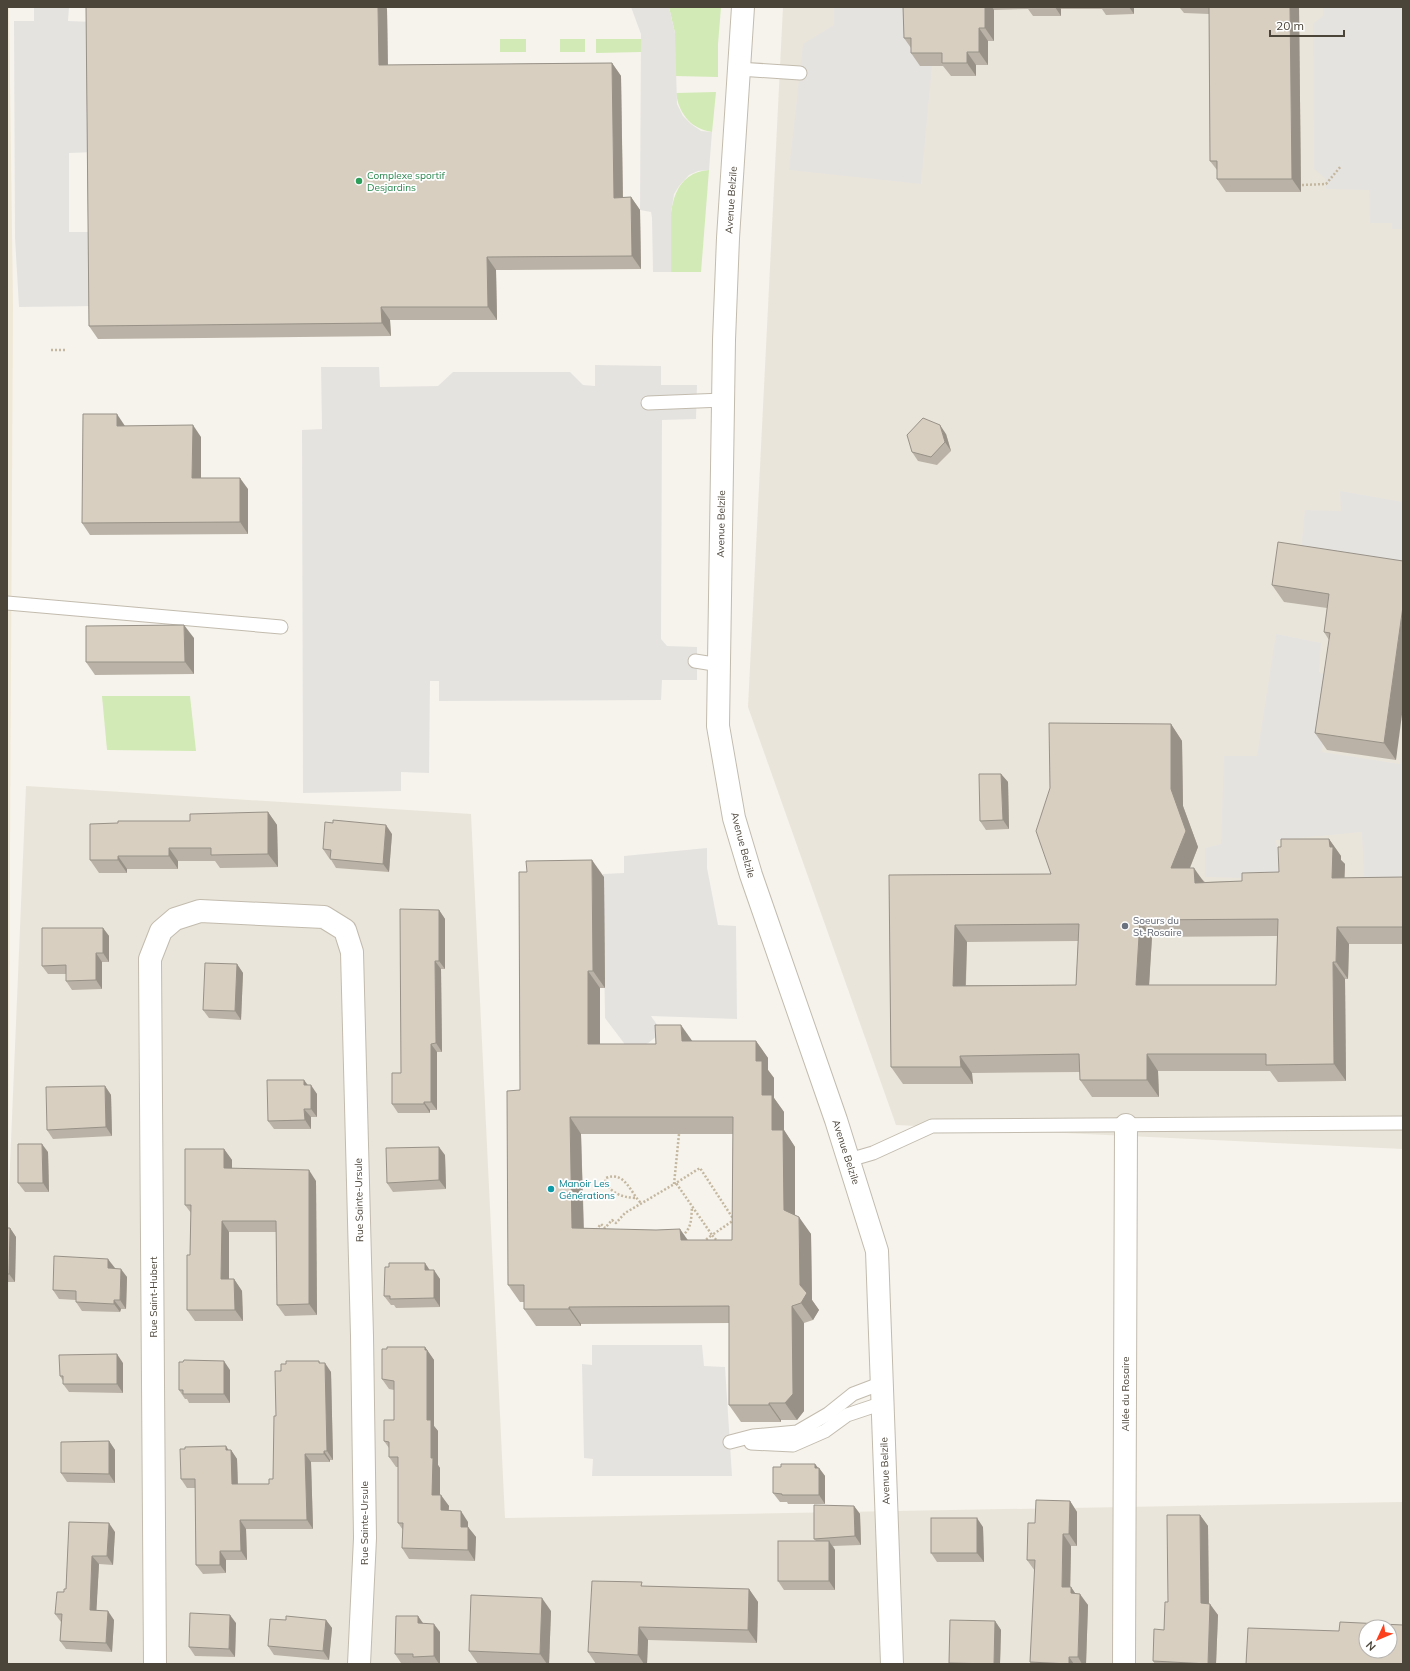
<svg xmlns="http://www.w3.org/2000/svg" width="1410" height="1671" viewBox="0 0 1410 1671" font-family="Mulish,sans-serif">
<rect width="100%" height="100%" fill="#f6f3ec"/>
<g fill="#eae5da" fill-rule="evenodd">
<path d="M783,7H1403V1149L896,1125L748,707Z"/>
<path d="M26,786L471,814L505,1518L1403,1502V1664H7V1212H8ZM1366,1627H1390V1651H1366Z"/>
</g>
<path fill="#efe8d6" d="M7,7H9L13,305L8,1212H7Z"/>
<g fill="#d2eab5">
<path d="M669,7H721L718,44V77L675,76V33Z"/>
<rect x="500" y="39" width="26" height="13"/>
<rect x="560" y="39" width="25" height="13"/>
<path d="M596,39H641V52L596,53Z"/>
<path d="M716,92L712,132C691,129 679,114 676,93Z"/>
<path d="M709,170L701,272H671C671,237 660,174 709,170Z"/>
<path d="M102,696H190L196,751L107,750Z"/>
</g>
<g fill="#e5e3e0">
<path d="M34,7H69L68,21L95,22L96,152L69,153V232H97L98,306L19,307L15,238L14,21H34Z"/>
<path d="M631,7H669L675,33L677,104L683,116L691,124L701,131L712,132L709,170L698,171L689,175L679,186L674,194L671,213V272H653L652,218L651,212L640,210L641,34Z"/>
<path d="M834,7H909L920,65L932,66L921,184L789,170L803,44L834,25Z"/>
<path d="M1323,7H1403V229H1392V223H1370L1369,190L1326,189L1325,178L1314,169L1313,24L1323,16Z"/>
<path d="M595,365L661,366V385H697L696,419L662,420L661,639L667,646L697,647V680H662L661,700L439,701V681H430L429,773L401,772V791L303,793L302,430L322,429L321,367H379L380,387L438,386L453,372H570L583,385L595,386Z"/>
<path d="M1340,491L1403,502V565L1301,551L1305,510L1341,511Z"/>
<path d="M1276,634L1321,643L1319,673L1329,674L1322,752L1400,764L1403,739V880L1364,883L1362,832L1276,840L1280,879L1205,877V848L1221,844L1224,756H1257Z"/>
<path d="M707,848V868L718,925L736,926L737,1019L651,1016L662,1032L633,1055L605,1018L603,874L624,873V856Z"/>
<path d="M592,1345H702L704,1366L725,1367L732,1476H592L593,1459L584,1458L582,1364L592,1365Z"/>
</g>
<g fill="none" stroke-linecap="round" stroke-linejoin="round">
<defs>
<g id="service">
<path d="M739,69L800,73"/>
<path d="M648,403L723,400"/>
<path d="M7,603L281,627"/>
<path d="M695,661L720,665"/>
<path d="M849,1160L873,1153L932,1126L1403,1123"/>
<path d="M730,1442L753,1436L797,1432L828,1414L853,1394L882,1383"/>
<path d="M751,1443L793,1445L825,1431L847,1415L883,1403"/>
</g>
<g id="minor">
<path d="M155,1664L150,959L161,931L175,919L200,911L324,917L345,930L352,952L362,1336L365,1538L359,1664"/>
<path d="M1124,1664L1126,1125"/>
</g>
<path id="tertiary" d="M743,7L728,238L724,340L718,726L734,818L751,875L836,1120L877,1251L892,1664"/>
</defs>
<use href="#service" stroke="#c2bbae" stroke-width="15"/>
<use href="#minor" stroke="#c2bbae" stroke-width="24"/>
<use href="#tertiary" stroke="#c2bbae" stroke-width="24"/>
<g stroke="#c4b79f" stroke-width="2.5" stroke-dasharray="2 2" stroke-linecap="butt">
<path d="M1302,185L1326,184L1341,166"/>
<path d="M51,350H66"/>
<path d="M674,1184L679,1134"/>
<path d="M635,1198C621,1197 614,1194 605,1183L606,1178C625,1170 631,1194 641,1203"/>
<path d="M596,1230L601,1224L605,1228L612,1220L616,1223L625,1213L676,1183"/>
<path d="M682,1236C692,1228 691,1219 692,1207"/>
<path d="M703,1242L712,1235L676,1183L700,1168L734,1220L712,1235L718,1242"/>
</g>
<use href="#service" stroke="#fff" stroke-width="13"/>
<use href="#minor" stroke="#fff" stroke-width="22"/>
<use href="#tertiary" stroke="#fff" stroke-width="22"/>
</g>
<g fill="#bab2a6" fill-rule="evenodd">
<path d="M86,7H386L387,9L388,65L612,63L621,76L623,197H631L640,210L641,269L496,270L497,320H390L391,336L98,339L89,326Z"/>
<path d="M903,7H1299L1301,192H1226L1217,179V170L1210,161L1209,14L1184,13L1180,8H1134V14L1106,15L1102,9H1061V16H1033L1028,9L994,10V41H988V65H976V76H951L943,66H920L911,53V48L904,38Z"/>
<path d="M125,426L201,437V478L248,489V534L90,535L82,523Z"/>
<path d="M946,434L951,451L937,465L918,461L912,452Z"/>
<path d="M1403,561L1396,760L1327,750L1315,733L1329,640L1324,632L1327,608L1284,602L1272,585Z"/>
<path d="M194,638V674L95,675L86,662Z"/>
<path d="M1171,724L1182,741L1183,806L1198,847L1190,868L1205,882L1242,881L1279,872L1281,847L1329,839L1341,856V860L1345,864L1344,878L1403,877V944H1349L1348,979H1345L1346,1081L1278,1082L1270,1071H1158L1159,1097H1092L1080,1080V1072L972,1073L973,1084H903L891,1067L889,875L1051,874ZM1277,936L1276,985H1149L1152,937ZM1078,941L1076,985H966L967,942Z"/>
<path d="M1001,774L1008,782L1009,829L986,830L980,821Z"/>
<path d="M268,812L277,825L278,867L220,868L215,861H178V869H127V873H99L90,860L118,823L190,821Z"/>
<path d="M392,834L389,872L336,868L330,858H329L323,849Z"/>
<path d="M604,877L605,988H600V1044H656L692,1041H756L768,1058V1070L774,1078V1098L784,1112V1130L795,1147V1216L811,1234L812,1300L819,1310L813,1320L804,1323V1411L797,1420H781V1422H741L729,1405V1323L581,1324V1326H536L524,1309V1302H520L508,1285L520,1090ZM581,1134H733L732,1240H688L584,1228Z"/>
<path d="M439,910L445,919V969H441L442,1052H437V1110H430V1113H398L392,1104L401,1073Z"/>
<path d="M103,928L109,936V962H102V989L72,990L66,981V974H48L42,966Z"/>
<path d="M237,964L243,973L241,1020L209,1018L203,1010Z"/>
<path d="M304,1080L308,1085L317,1094V1117H311V1129H274L268,1121Z"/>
<path d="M105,1086L111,1095L112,1136L53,1139L47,1130Z"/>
<path d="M224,1149L232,1160V1168L316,1181L317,1315L285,1316L277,1305L276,1232H229V1279H234L242,1291L243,1321H195L187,1310L190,1255L191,1213L185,1205Z"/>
<path d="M48,1152L49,1192H25L18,1183Z"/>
<path d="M445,1155L446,1189L393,1192L387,1183Z"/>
<path d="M7,1228H10L16,1237L15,1282H7Z"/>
<path d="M115,1268L127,1277L126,1309H121L120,1312L82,1311L76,1302V1300L59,1299L53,1290Z"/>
<path d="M430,1270L440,1279V1307L396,1308L394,1305H391L384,1296Z"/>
<path d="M425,1347L434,1360V1426L438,1431V1465L440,1468V1495L449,1506L448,1511L468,1522V1527L476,1537L475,1561L409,1559L402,1548L403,1530L398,1523V1467H396L389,1457V1448L384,1441L394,1420V1390L389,1389L382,1379Z"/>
<path d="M319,1361L320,1363L331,1372L333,1460H330V1462H311L313,1529H246L247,1560H226V1573L203,1574L196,1565L195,1488H187L181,1479L185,1449L231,1450L237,1459L238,1484H269L273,1479L276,1416L281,1371L286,1364Z"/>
<path d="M183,1362L230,1370V1403H189L187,1399H185L179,1390Z"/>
<path d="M123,1363V1393L69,1392L63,1384V1381L60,1376Z"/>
<path d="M109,1441L115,1450V1483L67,1482L61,1473Z"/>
<path d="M815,1464L818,1468H819L825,1476V1504H788L787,1502H780L773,1493L781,1467Z"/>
<path d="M1070,1501L1077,1512V1546H1071L1070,1587H1071L1075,1593L1088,1605L1086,1664H1031L1030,1662L1035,1571L1027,1560L1035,1523Z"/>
<path d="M854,1506L860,1514L861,1545L833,1546L835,1550V1590H784L778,1581L816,1541L814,1539Z"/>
<path d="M1200,1515L1208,1526L1209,1604L1218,1615L1216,1664H1155L1153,1661L1164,1630L1168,1602Z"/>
<path d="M69,1522L115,1532L113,1565L99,1564L96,1610L114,1620L112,1652L66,1649L60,1641L61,1622L55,1614L64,1592L66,1589Z"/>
<path d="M983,1527L984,1562H937L931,1553Z"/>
<path d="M644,1586L749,1589L758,1602L757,1643L648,1640L647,1664H596L588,1652Z"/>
<path d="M551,1611L549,1664H478L469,1651Z"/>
<path d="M418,1616L423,1623L440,1632V1664H418L417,1663H401L395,1654Z"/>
<path d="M286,1620H326L332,1628L329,1660L274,1655L268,1646Z"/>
<path d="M995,1621L1001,1630L1000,1664H950L949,1663Z"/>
<path d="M236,1623L235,1657L195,1656L189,1647Z"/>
</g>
<g fill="#979187">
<path d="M378,7H386L387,9L388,78L379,65Z"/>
<path d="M985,7H992L994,10V41L985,28Z"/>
<path d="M1055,7H1060L1061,9V16Z"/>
<path d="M1129,7H1134V14Z"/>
<path d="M1290,7H1299L1301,192L1292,179Z"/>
<path d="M979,28L988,41V65L979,52Z"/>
<path d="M967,52L976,65V76L967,63Z"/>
<path d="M612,63L621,76L623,210L614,198Z"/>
<path d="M631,197L640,210L641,269L632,256Z"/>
<path d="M487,257L496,270L497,320L488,307Z"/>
<path d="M381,307L390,320L391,336L382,323Z"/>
<path d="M117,414L125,426H117Z"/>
<path d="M193,425L201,437V490L192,478Z"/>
<path d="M940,425L946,434L951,451L945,442Z"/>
<path d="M240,478L248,489V534L240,522Z"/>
<path d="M1403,606V707L1396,760L1384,743Z"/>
<path d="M184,625L194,638V674L185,662Z"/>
<path d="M1171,724L1182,741L1183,806L1198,847L1183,885L1171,868Z"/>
<path d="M1001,774L1008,782L1009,829L1003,820Z"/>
<path d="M268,812L277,825L278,867L268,854Z"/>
<path d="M386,825L392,834L389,872L383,864Z"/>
<path d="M1329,839L1341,856V860L1345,864L1344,895L1332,878Z"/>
<path d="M169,848L178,861V869L169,856Z"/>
<path d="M118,856L127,869V873L118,860Z"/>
<path d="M592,860L604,877L605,988L593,971Z"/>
<path d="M1194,868L1206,885L1195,883Z"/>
<path d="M439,910L445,919V969L439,961Z"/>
<path d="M1140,920L1152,937L1148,1002L1136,985Z"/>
<path d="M955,925L967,942L965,1002L953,986Z"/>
<path d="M1337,927L1349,944L1348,979L1336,962Z"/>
<path d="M103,928L109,936V962L103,953Z"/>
<path d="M96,953L102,962V989L96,980Z"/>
<path d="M435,961L441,969L442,1052L436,1043Z"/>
<path d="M1333,962L1345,979L1346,1081L1334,1064Z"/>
<path d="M237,964L243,973L241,1020L235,1011Z"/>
<path d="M588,971L600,988V1061L588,1044Z"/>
<path d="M681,1025L693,1042L682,1041Z"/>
<path d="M756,1041L768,1058V1070L774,1078V1098L784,1112V1130L795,1147V1227L784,1210L772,1130L762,1095L756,1061Z"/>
<path d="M431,1044L437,1052V1110L431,1102Z"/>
<path d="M1147,1054L1158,1071L1159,1097L1147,1080Z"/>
<path d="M960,1056L972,1073L973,1084L961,1067Z"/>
<path d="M304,1080L310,1089L304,1085Z"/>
<path d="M311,1085L317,1094V1117L311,1109Z"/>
<path d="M105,1086L111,1095L112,1136L106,1127Z"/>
<path d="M424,1102L430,1110V1113L424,1104Z"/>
<path d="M304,1109L311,1117V1129L305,1120Z"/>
<path d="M570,1117L581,1134L584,1245L572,1228Z"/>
<path d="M42,1144L48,1152L49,1192L43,1183Z"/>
<path d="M439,1147L445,1155L446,1189L439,1180Z"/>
<path d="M224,1149L232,1160V1179L224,1168Z"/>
<path d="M309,1170L316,1181L317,1315L309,1304Z"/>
<path d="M799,1217L811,1234L812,1300L819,1310L813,1320L801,1303L800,1285Z"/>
<path d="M222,1221L229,1232V1291L221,1279Z"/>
<path d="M10,1228L16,1237L15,1282L9,1274Z"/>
<path d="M680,1229L692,1246L681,1240Z"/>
<path d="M108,1259L115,1268H108Z"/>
<path d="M425,1263L431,1272L425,1270Z"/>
<path d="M121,1269L127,1277L126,1309L120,1300Z"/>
<path d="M434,1270L440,1279V1307L434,1298Z"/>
<path d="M234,1279L242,1291L243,1321L235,1310Z"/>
<path d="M114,1300L121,1309L120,1312L114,1304Z"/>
<path d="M792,1306L804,1323V1411L797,1420L785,1403Z"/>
<path d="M569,1307L581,1324V1326L569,1309Z"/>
<path d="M425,1347L434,1360V1426L438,1431V1465L440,1468V1506L432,1495L431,1458L427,1420Z"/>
<path d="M117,1354L123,1363V1393L117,1384Z"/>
<path d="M224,1361L230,1370V1403L224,1394Z"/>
<path d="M325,1363L331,1372L333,1460L327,1451Z"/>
<path d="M769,1403L781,1420V1422L769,1405Z"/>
<path d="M109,1441L115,1450V1483L109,1474Z"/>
<path d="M226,1446L231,1454V1450L237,1459L238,1492L232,1484L226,1450Z"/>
<path d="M324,1451L330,1460V1462L324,1454Z"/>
<path d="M305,1454L311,1462L313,1529L307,1520Z"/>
<path d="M815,1464L819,1469V1468L825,1476V1504L819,1495L815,1468Z"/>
<path d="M441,1495L449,1506L448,1521L441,1510Z"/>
<path d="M1070,1501L1077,1512V1546L1069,1534Z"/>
<path d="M854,1506L860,1514L861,1545L855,1536Z"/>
<path d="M461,1511L468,1522V1537L461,1527Z"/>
<path d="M1200,1515L1208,1526L1209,1614L1201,1603Z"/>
<path d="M977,1518L983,1527L984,1562L977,1553Z"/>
<path d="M240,1520L246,1529L247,1560L241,1551Z"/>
<path d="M109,1523L115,1532L113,1565L107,1556Z"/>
<path d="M468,1527L476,1537L475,1561L468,1550Z"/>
<path d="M1063,1534L1071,1546L1070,1598L1062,1587Z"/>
<path d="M829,1541L835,1550V1590L829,1581Z"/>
<path d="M220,1551L226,1560V1573L220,1565Z"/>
<path d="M92,1556L99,1564L96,1619L90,1610Z"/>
<path d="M1071,1587L1079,1599L1071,1593Z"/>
<path d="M749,1589L758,1602L757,1643L748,1630Z"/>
<path d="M1080,1594L1088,1605L1086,1664H1082L1078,1657Z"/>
<path d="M542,1598L551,1611L549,1664H547L540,1654Z"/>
<path d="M1210,1604L1218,1615L1216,1664H1208Z"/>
<path d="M108,1611L114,1620L112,1652L106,1643Z"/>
<path d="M230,1615L236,1623L235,1657L229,1649Z"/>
<path d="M418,1616L424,1625L418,1623Z"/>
<path d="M326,1620L332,1628L329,1660L323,1651Z"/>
<path d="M995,1621L1001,1630L1000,1664H994Z"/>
<path d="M434,1624L440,1632V1664H439L434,1656Z"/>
<path d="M639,1627L648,1640L647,1664H644L638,1655Z"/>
<path d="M1069,1657L1074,1664H1069Z"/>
</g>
<g fill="#d8cfc1" stroke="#979187" fill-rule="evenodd">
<path d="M86,7H378L379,65L612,63L614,198L631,197L632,256L487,257L488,307H381L382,323L89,326Z"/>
<path d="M903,7H985V28H979V52H967V63H942V53H911V38H904Z"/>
<path d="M1209,7H1290L1292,179H1217V161H1210Z"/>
<path d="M83,414H117V426L193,425L192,478H240V522L82,523Z"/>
<path d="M923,418L940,425L945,442L931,457L912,452L907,435Z"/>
<path d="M1278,542L1403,561V606L1384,743L1315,733L1330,633L1324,632L1329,594L1272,585Z"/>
<path d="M184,625L185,662H86V626Z"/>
<path d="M1049,723L1171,724V789L1186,831L1171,868H1194L1195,883L1242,881V873L1279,872L1278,847H1281V839H1329L1330,847H1333L1332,878L1403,877V927H1337L1336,962H1333L1334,1064L1266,1065V1054H1147V1080H1080L1079,1054L960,1056L961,1067H891L889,875L1051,874L1036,831L1050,788ZM1278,919L1276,985H1136L1140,920ZM1079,924L1076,985L953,986L955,925Z"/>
<path d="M979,774H1001L1003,820L980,821Z"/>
<path d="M268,812V854L211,855V848H169V856H118V860H90V824L118,823V821H190V814Z"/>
<path d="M333,820L386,825L383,864L330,859L331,850L323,849L325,822L333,823Z"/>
<path d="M592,860L593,971H588V1044H656L655,1025H681L682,1041H756V1061H762V1095H772V1130H783L784,1210L799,1217L800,1285L807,1293L801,1303L792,1306L793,1394L785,1403H769V1405H729V1306L569,1307V1309H524V1285H508L507,1091L520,1090L519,872H527L526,861ZM570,1117H733L732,1240H681L680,1229L656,1230L572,1228Z"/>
<path d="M400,909L439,910V961H435L436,1043L431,1044V1102H424V1104H392V1073H401Z"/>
<path d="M42,928H103V953H96V980L66,981V965L42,966Z"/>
<path d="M205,963L237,964L235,1011L203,1010Z"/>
<path d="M267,1080H304V1085H311V1109H304L305,1120L268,1121Z"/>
<path d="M105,1086L106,1127L47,1130L46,1087Z"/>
<path d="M18,1144H42L43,1183H18Z"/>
<path d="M439,1147V1180L387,1183L386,1148Z"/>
<path d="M185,1149H224V1168L309,1170V1304L277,1305L276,1221H222L221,1279H234L235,1310H187V1255H190L191,1205H185Z"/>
<path d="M7,1228H10L9,1274H7Z"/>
<path d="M54,1256L108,1259V1268L121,1269L120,1300H114V1304L76,1302V1291L53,1290Z"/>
<path d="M389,1263H425V1270H434V1298L390,1299V1296H384L385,1267H389Z"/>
<path d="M387,1347H425V1350H427V1420H431V1458H433L432,1495H441V1510L461,1511V1527H468V1550L402,1548L403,1523H398V1457H389V1442L384,1441V1420H394V1381L382,1379V1349H387Z"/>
<path d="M117,1354V1384H63V1376H60L59,1355Z"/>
<path d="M184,1360L224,1361V1394H183V1390H179V1362H183Z"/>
<path d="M286,1361H319V1363H325L327,1451H324V1454H305L307,1520H240L241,1551H220V1565H196L195,1479H181L180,1449H185V1447L226,1446V1450H231L232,1484H269V1479H273L274,1416H276L275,1371H281V1364H286Z"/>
<path d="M109,1441V1474L61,1473V1442Z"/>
<path d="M781,1464H815V1468H819V1495H782V1494L773,1493V1467H781Z"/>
<path d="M1036,1500L1070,1501L1069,1534H1063L1062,1587H1071V1593L1080,1594L1078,1657H1069V1664L1030,1662L1035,1560H1027L1028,1523H1035Z"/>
<path d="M814,1505L854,1506L855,1536L814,1539Z"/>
<path d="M1167,1515H1200L1201,1603L1210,1604L1208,1664L1153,1661L1154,1629L1164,1630L1165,1602H1168Z"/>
<rect x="931" y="1518" width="46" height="35"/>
<path d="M69,1522L109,1523L107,1556H92L90,1610L108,1611L106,1643L60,1641L62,1614H55L57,1592H64V1589H66Z"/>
<rect x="778" y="1541" width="51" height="40"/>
<path d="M592,1581L642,1582L641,1586L749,1589L748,1630L639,1627L638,1655L588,1652Z"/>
<path d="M471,1595L542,1598L540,1654L469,1651Z"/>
<path d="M190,1613L230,1615L229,1649L189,1647Z"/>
<path d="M286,1616L326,1620L323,1651L268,1646L270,1619L286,1620Z"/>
<path d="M396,1616H418V1623L434,1624V1656L413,1657V1654H395Z"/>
<path d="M950,1620L995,1621L994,1664L949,1663Z"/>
<path d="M1340,1622L1403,1625V1664H1246L1248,1628L1339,1631ZM1366,1627H1390V1651H1366Z"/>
</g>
<circle fill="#2e9e5b" stroke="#fff" stroke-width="1.5" cx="359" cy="181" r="4"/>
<circle fill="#6b7280" stroke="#fff" stroke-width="1.5" cx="1125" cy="926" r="4"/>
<circle fill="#0f9aa8" stroke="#fff" stroke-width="1.5" cx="551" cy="1189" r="4"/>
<g text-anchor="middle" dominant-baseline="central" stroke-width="3.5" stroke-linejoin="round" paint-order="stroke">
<g font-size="10" fill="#27864d" stroke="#fff" text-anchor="start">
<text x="367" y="175">Complexe sportif<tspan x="367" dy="12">Desjardins</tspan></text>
</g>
<g font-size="10" fill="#4b4439" stroke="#fff">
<text transform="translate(731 200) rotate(-86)">Avenue Belzile</text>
<text transform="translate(721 524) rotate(-89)">Avenue Belzile</text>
<text transform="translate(743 845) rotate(75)">Avenue Belzile</text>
<text transform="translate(846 1152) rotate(72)">Avenue Belzile</text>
<text transform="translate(359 1200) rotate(-91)">Rue Sainte-Ursule</text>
<text transform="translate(153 1297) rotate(-90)">Rue Saint-Hubert</text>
<text transform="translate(1125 1394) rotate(-90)">Allée du Rosaire</text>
<text transform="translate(885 1471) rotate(-92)">Avenue Belzile</text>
<text transform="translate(364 1523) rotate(-90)">Rue Sainte-Ursule</text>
</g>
<g font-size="10" fill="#5b616d" stroke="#fff" text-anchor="start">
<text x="1133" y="920">Soeurs du<tspan x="1133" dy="12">St-Rosaire</tspan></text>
</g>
<g font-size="10" fill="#0d838f" stroke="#fff" text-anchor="start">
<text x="559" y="1183">Manoir Les<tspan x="559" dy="12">Générations</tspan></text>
</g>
</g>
<rect width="1410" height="1671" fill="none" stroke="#4b4439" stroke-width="16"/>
<g transform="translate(1378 1639) rotate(226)"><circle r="19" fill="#ffffff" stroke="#b7b4b0"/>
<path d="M0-3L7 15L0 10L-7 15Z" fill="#fc3f1d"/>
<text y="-6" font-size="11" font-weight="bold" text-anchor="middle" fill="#4b4439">N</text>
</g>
<path d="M1270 30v6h74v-6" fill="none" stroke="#4b4439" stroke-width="2"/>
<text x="1276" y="30" font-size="12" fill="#4b4439" stroke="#ffffff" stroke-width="3" paint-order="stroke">20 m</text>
</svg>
